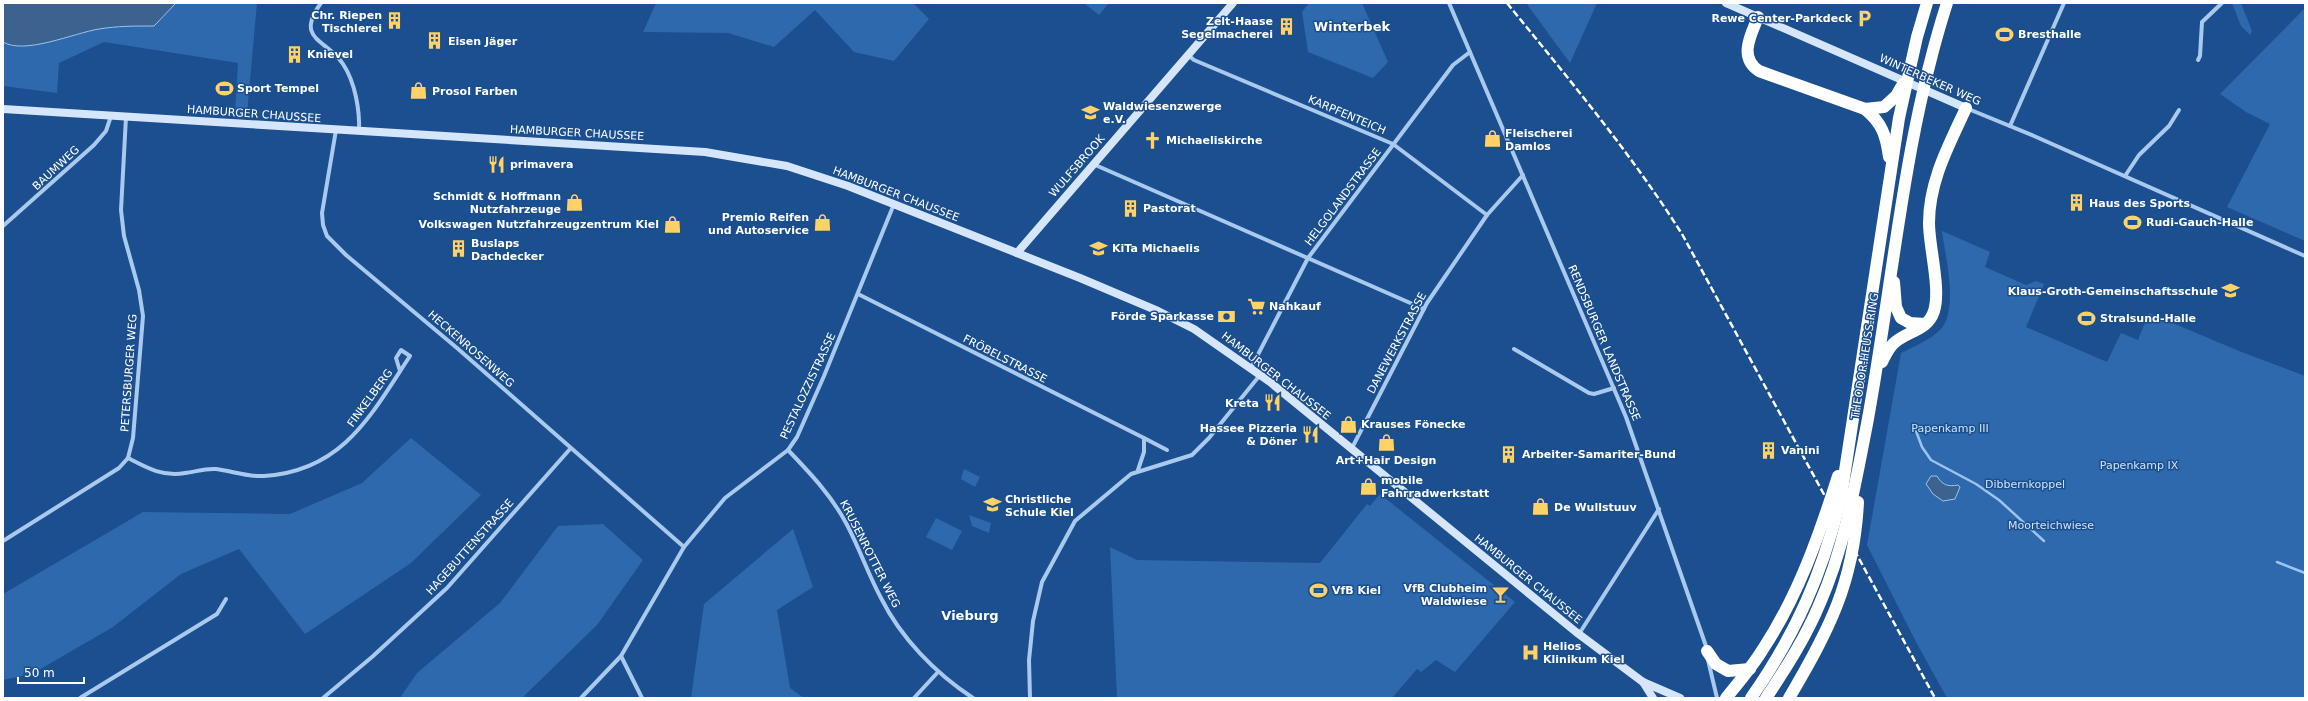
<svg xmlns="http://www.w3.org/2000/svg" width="2308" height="701" viewBox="0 0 2308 701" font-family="'DejaVu Sans',sans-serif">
<rect width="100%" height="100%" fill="#1b4f8f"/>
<g fill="#2e69ad">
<path d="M176,3H257L247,114L235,113L238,63L104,42L59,63L57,93L3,86V42C25,55 74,33 99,29C117,26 135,26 154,26Z"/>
<path d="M656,3H913L929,19L894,61L854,52L815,10L774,47L728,33L643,32Z"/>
<path d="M1084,3H1109L1099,15Z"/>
<path d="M1309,3H1362L1388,62L1373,78L1308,52L1302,12Z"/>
<path d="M1526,3H1597L1570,63Z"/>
<path d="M2232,3H2241L2252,31L2250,35L2241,26Z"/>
<path d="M2305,8V241L2227,207L2270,124L2246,112L2220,94Z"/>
<path d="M1942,231L1990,252L1985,267L2026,285L2036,281L2044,284L2026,327L2107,362L2121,333L2138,340L2149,313L2239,351L2305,376V698H1947L1916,642L1867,545L1901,353C1915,346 1930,340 1941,329C1959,308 1945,256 1942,231Z"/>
<path d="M411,438L481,495L411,563L305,634L239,549L181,574L113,627L32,674L3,680V594L143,512L290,514L362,483Z"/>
<path d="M964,469L980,477L975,487L961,479Z"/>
<path d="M1380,494L1515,602L1455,672L1436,660L1421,672L1417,669L1392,698H1117L1110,547L1137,560L1320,563L1367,504L1370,506Z"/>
<path d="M969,515L991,523L989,533L972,526Z"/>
<path d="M936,518L962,531L952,550L926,537Z"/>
<path d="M603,524L643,560L597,625L522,698H400L417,673L500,603L558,526Z"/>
<path d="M793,529L813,587L777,610L790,688L804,698H691L704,604Z"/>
</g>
<g fill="#3c6290" stroke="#9cc4f0">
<path d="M3,3H176L154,26C135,26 117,26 99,29C74,33 25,55 3,42Z"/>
<path d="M1931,476H1937C1942,485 1948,487 1958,485L1960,487L1955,499L1943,501L1933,494L1926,484Z"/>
</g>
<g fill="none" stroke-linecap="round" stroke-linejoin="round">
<g stroke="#9cc4f0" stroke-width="2.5">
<path d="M1916,431L1922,447L1931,460L1976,484L1999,500L2044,541"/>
<path d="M2277,562L2305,573"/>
</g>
<g stroke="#a9c9ee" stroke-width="4">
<path d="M321,3C294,40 327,39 343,64C355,82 360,110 359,132"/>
<path d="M1449,3L1626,417L1707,649"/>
<path d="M1188,55L1194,60L1393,144L1487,215"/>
<path d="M2198,60L2200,56L2202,22L2222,3"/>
<path d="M1966,108L2034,136L2305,256"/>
<path d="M2010,126L2064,3"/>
<path d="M336,130L322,213L323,225L327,236L346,255L457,348L684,547"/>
<path d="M1093,164L1424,309"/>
<path d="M2125,176L2139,155L2169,126L2179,110"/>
<path d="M3,226L94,145L106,131L111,116"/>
<path d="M858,294L1144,438V452L1138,470"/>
<path d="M1514,349L1589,393L1594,394L1614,388"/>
<path d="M1251,368L1308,258L1453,65L1470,52"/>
<path d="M1144,438L1167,450"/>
<path d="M1352,448L1427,303L1487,215L1523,175"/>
<path d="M788,450C810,473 831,495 846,523C859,547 868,574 881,598C901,638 935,673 973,698"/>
<path d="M128,458C147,468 163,477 185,473C195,472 205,468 216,469C232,471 247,477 264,476C343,471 371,415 410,356L401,350L396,358L400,371"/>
<path d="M3,541L119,468L128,458L133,438L143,316L139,290L124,236L121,210L126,117"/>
<path d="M1579,634L1659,509"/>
<path d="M621,656L642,698"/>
<path d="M1708,660L1717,698"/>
<path d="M80,698L217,614L226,599"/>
<path d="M323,698L372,657L447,588L570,449"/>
<path d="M581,698L621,656L684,547L725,498L788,450L797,437L824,376L894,204"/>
<path d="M914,698L938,672"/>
<path d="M1030,698L1029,660L1033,621L1042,582L1075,521L1131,474L1192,455L1209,438L1260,375"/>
</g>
<g stroke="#d6e6fa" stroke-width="8">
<path d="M1726,3L1966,108"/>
<path d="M3,109L705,152L787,166L848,186L1080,278L1158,311L1194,329L1270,382L1576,632L1643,682L1680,698"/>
<path d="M1017,253L1233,3"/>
<path d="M1643,682L1653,698"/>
</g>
<g stroke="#fff" stroke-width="12">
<path d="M1758,17C1751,35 1738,57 1759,71L1865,109L1884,107L1896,96L1903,84"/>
<path d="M1865,109C1882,123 1886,135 1889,157"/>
<path d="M1894,282L1896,307L1901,318L1910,323L1925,324"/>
<path d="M1882,362C1885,356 1888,349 1893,344C1906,331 1928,331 1934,311C1941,289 1929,247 1929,223C1929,181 1949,145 1966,108"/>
<path d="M1707,651L1716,664L1728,671L1750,669"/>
<path d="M1726,698C1739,682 1752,667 1763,649C1798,596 1819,536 1838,476"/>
<path d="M1751,698C1796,634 1823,572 1841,497L1899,118L1917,37L1927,3"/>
<path d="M1766,698C1786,668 1806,637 1820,603C1845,546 1855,485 1867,424C1893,284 1903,140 1947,3"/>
<path d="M1789,698C1829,630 1854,583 1858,502"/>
</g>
<path stroke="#fff" stroke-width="2.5" stroke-dasharray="7 3" stroke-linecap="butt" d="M1507,3C1568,78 1630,152 1682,234L1935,698"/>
</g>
<defs>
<symbol id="parking-bare" viewBox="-9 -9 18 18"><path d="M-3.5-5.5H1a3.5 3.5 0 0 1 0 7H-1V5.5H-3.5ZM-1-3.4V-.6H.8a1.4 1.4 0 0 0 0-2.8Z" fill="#ffd166" stroke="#1b4f8f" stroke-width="2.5" paint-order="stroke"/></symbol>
<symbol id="building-bare" viewBox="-9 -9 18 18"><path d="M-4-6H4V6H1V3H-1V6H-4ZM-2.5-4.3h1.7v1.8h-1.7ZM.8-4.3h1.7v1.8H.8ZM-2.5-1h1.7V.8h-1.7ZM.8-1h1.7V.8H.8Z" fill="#ffd166" stroke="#1b4f8f" stroke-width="2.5" paint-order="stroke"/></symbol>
<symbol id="stadium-bare" viewBox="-9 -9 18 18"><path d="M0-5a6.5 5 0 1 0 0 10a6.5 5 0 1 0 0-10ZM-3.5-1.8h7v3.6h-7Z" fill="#ffd166" stroke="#1b4f8f" stroke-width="2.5" paint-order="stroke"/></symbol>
<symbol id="shop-bare" viewBox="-9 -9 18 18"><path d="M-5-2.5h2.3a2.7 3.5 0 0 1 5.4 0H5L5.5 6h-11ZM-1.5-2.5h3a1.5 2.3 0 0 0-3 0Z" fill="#ffd166" stroke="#1b4f8f" stroke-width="2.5" paint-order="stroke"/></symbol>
<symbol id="school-bare" viewBox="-9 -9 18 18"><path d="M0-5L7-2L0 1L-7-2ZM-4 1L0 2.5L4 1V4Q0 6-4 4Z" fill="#ffd166" stroke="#1b4f8f" stroke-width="2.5" paint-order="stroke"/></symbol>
<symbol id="church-bare" viewBox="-9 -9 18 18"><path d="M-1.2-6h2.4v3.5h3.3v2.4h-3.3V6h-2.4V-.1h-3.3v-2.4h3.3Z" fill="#ffd166" stroke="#1b4f8f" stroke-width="2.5" paint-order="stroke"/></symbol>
<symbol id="restaurant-bare" viewBox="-9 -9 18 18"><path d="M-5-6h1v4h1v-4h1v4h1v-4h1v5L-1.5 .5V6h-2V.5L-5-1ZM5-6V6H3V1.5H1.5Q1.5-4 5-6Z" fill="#ffd166" stroke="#1b4f8f" stroke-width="2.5" paint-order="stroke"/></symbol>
<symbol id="supermarket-bare" viewBox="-9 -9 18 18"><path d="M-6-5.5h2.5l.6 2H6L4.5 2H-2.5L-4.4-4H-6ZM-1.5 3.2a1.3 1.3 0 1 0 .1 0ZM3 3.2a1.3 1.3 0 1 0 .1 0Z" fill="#ffd166" stroke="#1b4f8f" stroke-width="2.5" paint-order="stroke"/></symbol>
<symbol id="bank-bare" viewBox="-9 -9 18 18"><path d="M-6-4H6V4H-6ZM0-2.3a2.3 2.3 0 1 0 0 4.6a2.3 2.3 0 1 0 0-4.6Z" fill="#ffd166" stroke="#1b4f8f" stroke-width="2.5" paint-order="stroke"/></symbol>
<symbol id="bar-bare" viewBox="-9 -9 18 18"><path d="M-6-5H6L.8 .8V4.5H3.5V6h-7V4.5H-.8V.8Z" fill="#ffd166" stroke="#1b4f8f" stroke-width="2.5" paint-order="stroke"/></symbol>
<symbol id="hospital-bare" viewBox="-9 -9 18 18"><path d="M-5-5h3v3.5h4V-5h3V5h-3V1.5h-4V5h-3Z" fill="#ffd166" stroke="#1b4f8f" stroke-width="2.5" paint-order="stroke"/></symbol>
</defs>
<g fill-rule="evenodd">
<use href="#parking-bare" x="1852" y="6" width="25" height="25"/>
<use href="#building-bare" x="382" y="8" width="25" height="25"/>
<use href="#building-bare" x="1274" y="14" width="25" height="25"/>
<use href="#stadium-bare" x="1992" y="22" width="25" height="25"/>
<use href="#building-bare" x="422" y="28" width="25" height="25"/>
<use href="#building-bare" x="282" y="42" width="25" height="25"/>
<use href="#stadium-bare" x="212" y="76" width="25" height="25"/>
<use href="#shop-bare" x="406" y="78" width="25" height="25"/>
<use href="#school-bare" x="1078" y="100" width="25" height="25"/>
<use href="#shop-bare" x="1480" y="126" width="25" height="25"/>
<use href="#church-bare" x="1140" y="128" width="25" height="25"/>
<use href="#restaurant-bare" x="484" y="152" width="25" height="25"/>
<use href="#shop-bare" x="562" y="190" width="25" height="25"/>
<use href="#building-bare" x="2064" y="190" width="25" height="25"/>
<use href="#building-bare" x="1118" y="196" width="25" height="25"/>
<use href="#stadium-bare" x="2120" y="210" width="25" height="25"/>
<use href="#shop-bare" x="810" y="210" width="25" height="25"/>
<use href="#shop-bare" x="660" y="212" width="25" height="25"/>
<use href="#school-bare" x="1086" y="236" width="25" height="25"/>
<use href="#building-bare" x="446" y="236" width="25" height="25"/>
<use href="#school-bare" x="2218" y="278" width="25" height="25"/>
<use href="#supermarket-bare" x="1244" y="294" width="25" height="25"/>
<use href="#bank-bare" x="1214" y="304" width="25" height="25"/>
<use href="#stadium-bare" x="2074" y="306" width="25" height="25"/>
<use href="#restaurant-bare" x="1260" y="390" width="25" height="25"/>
<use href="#shop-bare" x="1336" y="412" width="25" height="25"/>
<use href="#restaurant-bare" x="1298" y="422" width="25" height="25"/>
<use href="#shop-bare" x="1374" y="430" width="25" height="25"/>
<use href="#building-bare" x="1756" y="438" width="25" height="25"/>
<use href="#building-bare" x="1496" y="442" width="25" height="25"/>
<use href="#shop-bare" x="1356" y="474" width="25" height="25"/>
<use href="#school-bare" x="980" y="492" width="25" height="25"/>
<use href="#shop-bare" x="1528" y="494" width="25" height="25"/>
<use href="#stadium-bare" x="1306" y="578" width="25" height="25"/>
<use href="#bar-bare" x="1488" y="582" width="25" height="25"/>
<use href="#hospital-bare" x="1518" y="640" width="25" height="25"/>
</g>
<g text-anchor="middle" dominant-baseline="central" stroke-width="3" stroke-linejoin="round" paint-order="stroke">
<g font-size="11" font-weight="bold" fill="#fff" stroke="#1b4f8f" text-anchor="start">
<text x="382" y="15" text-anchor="end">Chr. Riepen<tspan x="382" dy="13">Tischlerei</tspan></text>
<text x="1852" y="18" text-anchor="end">Rewe Center-Parkdeck</text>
<text x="1273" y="21" text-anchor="end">Zelt-Haase<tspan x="1273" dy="13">Segelmacherei</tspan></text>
<text x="2018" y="34">Bresthalle</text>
<text x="448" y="41">Eisen Jäger</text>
<text x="307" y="54">Knievel</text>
<text x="237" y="88">Sport Tempel</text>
<text x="432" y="91">Prosol Farben</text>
<text x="1103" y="106">Waldwiesenzwerge<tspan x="1103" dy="13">e.V.</tspan></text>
<text x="1505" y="133">Fleischerei<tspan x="1505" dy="13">Damlos</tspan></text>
<text x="1166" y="140">Michaeliskirche</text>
<text x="510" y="164">primavera</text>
<text x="561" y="196" text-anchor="end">Schmidt &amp; Hoffmann<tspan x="561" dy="13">Nutzfahrzeuge</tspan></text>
<text x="2089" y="203">Haus des Sports</text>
<text x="1143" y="208">Pastorat</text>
<text x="809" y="217" text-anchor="end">Premio Reifen<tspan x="809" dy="13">und Autoservice</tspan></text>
<text x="2146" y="222">Rudi-Gauch-Halle</text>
<text x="659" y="224" text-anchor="end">Volkswagen Nutzfahrzeugzentrum Kiel</text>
<text x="471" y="243">Buslaps<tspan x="471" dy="13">Dachdecker</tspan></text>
<text x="1112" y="248">KiTa Michaelis</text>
<text x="2218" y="291" text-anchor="end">Klaus-Groth-Gemeinschaftsschule</text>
<text x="1269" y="306">Nahkauf</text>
<text x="1214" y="316" text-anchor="end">Förde Sparkasse</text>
<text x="2100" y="318">Stralsund-Halle</text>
<text x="1259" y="403" text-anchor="end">Kreta</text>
<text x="1361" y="424">Krauses Fönecke</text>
<text x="1297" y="428" text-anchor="end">Hassee Pizzeria<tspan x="1297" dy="13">&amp; Döner</tspan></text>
<text x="1781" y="450">Vanini</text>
<text x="1522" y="454">Arbeiter-Samariter-Bund</text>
<text x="1386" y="460" text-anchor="middle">Art+Hair Design</text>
<text x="1381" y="480">mobile<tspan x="1381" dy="13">Fahrradwerkstatt</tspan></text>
<text x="1005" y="499">Christliche<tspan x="1005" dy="13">Schule Kiel</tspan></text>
<text x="1554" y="507">De Wullstuuv</text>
<text x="1487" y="588" text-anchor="end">VfB Clubheim<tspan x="1487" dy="13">Waldwiese</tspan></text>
<text x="1332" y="590">VfB Kiel</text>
<text x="1543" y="646">Helios<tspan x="1543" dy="13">Klinikum Kiel</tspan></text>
</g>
<g font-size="11" fill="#fff" stroke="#1b4f8f">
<text transform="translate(1930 80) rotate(24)">WINTERBEKER WEG</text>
<text transform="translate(254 114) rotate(4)">HAMBURGER CHAUSSEE</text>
<text transform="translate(1347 115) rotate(23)">KARPFENTEICH</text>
<text transform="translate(577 133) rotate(3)">HAMBURGER CHAUSSEE</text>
<text transform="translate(1077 166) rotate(-49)">WULFSBROOK</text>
<text transform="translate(56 168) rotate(-43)">BAUMWEG</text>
<text transform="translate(896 194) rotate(21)">HAMBURGER CHAUSSEE</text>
<text transform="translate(1343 197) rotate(-53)">HELGOLANDSTRASSE</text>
<text transform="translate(1397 343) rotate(-62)">DANEWERKSTRASSE</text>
<text transform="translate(1604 343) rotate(67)">RENDSBURGER LANDSTRASSE</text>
<text transform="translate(471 349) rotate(41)">HECKENROSENWEG</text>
<text transform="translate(1865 356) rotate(-81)">THEODOR-HEUSS-RING</text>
<text transform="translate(1005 359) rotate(27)">FRÖBELSTRASSE</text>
<text transform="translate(129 373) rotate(-86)">PETERSBURGER WEG</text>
<text transform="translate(1276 376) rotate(38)">HAMBURGER CHAUSSEE</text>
<text transform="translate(808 386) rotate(-65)">PESTALOZZISTRASSE</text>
<text transform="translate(370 398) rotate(-54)">FINKELBERG</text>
<text transform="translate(470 547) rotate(-48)">HAGEBUTTENSTRASSE</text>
<text transform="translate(870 554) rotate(63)">KRUSENROTTER WEG</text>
<text transform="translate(1528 579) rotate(39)">HAMBURGER CHAUSSEE</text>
</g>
<g font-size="11" fill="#cfe3fa" stroke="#1b4f8f">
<text x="1950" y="428">Papenkamp III</text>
<text x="2139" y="465">Papenkamp IX</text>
<text x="2025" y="484">Dibbernkoppel</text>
<text x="2051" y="525">Moorteichwiese</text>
</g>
<g font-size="13" font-weight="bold" fill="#fff" stroke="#1b4f8f">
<text x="1352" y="26">Winterbek</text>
<text x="970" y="615">Vieburg</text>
</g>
</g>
<rect width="2308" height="701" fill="none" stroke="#ffffff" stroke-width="8"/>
<path d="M18 677v6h66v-6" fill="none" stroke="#ffffff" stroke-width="2"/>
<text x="24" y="677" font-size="12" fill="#ffffff" stroke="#1b4f8f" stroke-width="3" paint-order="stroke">50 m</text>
</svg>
